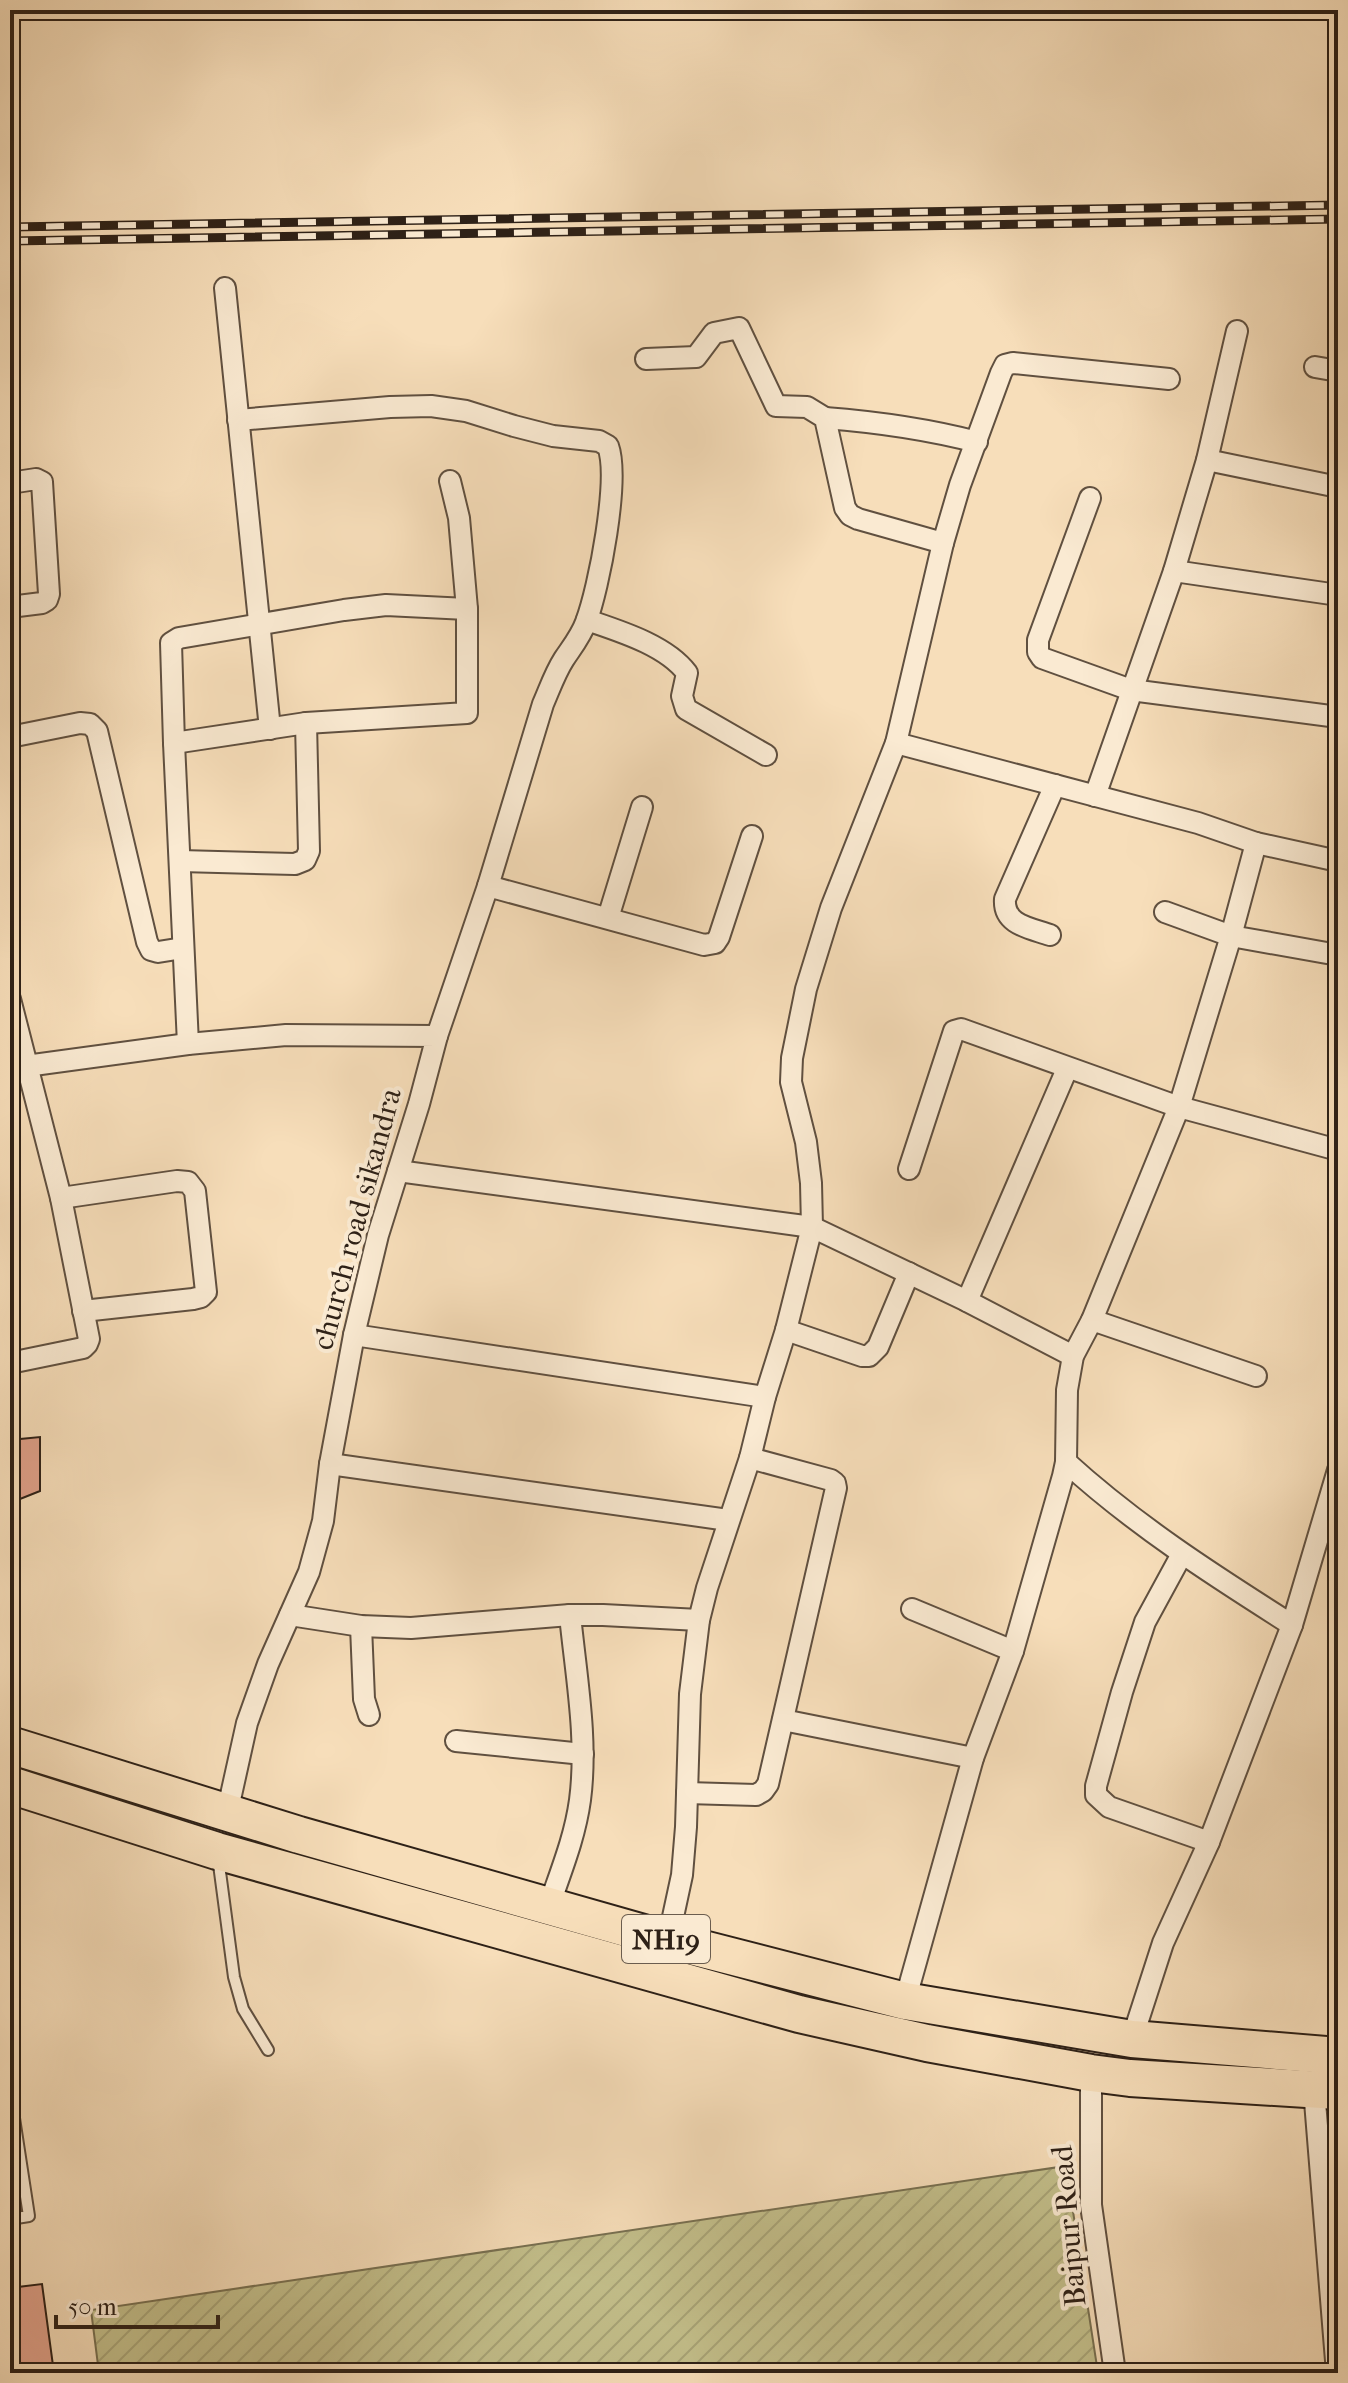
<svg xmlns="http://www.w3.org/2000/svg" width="1348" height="2383" viewBox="0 0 1348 2383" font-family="'IM FELL French Canon',serif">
<defs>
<pattern id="garden-furrows" width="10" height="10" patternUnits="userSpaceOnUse" patternTransform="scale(2)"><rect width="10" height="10" fill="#c3bf8b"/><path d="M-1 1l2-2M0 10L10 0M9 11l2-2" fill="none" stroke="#a8a477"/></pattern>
</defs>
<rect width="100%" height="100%" fill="#f7deba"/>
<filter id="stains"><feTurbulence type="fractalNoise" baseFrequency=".0025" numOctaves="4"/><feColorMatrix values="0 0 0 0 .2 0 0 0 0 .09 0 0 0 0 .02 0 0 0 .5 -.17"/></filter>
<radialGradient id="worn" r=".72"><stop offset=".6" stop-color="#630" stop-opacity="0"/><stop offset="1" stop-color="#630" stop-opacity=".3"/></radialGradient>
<path fill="url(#garden-furrows)" stroke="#787051" stroke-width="2" d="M1066,2166L1098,2373H99L91,2310Z"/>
<g fill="#e0a18a" stroke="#2e2117" stroke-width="2">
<path d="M40,1437V1491L10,1503V1440Z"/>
<path d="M42,2284L54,2373H10V2288Z"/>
</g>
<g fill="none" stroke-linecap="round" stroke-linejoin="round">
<defs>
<g id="lane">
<path d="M218,1857L234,1977L243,2009L268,2050"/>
<path d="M10,2092L29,2216L10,2219"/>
</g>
<g id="street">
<path d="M225,288L270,729"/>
<path d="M646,359L696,357L714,333L739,328L776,406L807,407L825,418L845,508L850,515L858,519L943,543"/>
<path d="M1315,367L1338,371"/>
<path d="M825,418C877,422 927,429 977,442"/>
<path d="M238,420L390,407L431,406L466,411L514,426L553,436L599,441L608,446C620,479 599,588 586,622C581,636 572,647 564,659C555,673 550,688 543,704L488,886L437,1036"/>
<path d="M1207,460L1338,487"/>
<path d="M10,483L36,479L42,482L49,594L47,600L42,603L10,607"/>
<path d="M1090,498L1038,640V652L1042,658L1131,690L1338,717"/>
<path d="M1174,571L1338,595"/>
<path d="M587,620C619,631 666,645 687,673L682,696L686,709L766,755"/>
<path d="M10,737L80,723L90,724L97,731L147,942L151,950L158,952L183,948"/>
<path d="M174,743L306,723L467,713V609"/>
<path d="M896,743L1198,823L1256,843L1338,861"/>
<path d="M1095,796L1174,571L1207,460L1237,331"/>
<path d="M180,861L295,864L305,860L309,851L306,723"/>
<path d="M488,886L704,945L715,943L719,937L752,836"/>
<path d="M1165,912L1231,936L1338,955"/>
<path d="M608,918L642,807"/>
<path d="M1050,935C1030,928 1003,925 1005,899L1055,785"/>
<path d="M10,999L61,1198L89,1339L87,1344L83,1348L10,1363"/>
<path d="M188,1044L174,743L171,643L179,638L344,610L386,605L467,609L459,518L450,481"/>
<path d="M26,1066L188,1044L286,1035L437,1036L419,1104L378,1235L354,1335L330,1464L323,1521L309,1572L268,1664L247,1723L227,1813"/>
<path d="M909,1169L954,1031L961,1029L1179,1107L1338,1150"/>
<path d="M398,1171L812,1227L811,1183L806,1142L791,1082L792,1058L806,989L831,908L896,743L943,543L960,485L1001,373L1005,365L1013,363L1169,379"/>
<path d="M61,1198L177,1181L188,1182L195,1191L206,1292L201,1297L193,1299L83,1311"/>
<path d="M967,1301L1067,1069"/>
<path d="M1092,1320L1256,1376"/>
<path d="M786,1330L862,1356H869L878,1347L909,1273"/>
<path d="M354,1335L765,1397"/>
<path d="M1066,1462C1135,1525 1213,1575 1292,1625"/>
<path d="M330,1464L728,1520"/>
<path d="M1182,1554L1145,1622L1122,1692L1096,1786V1795L1109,1807L1209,1842"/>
<path d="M912,1609L1013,1651"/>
<path d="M290,1615L361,1626L411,1628L570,1615H603L699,1620"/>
<path d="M361,1626L364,1699L369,1715"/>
<path d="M783,1720L973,1758"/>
<path d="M456,1741L583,1754"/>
<path d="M687,1793L756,1795L763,1791L768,1784L836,1488L835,1483L831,1480L750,1458"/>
<path d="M549,1906C561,1871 575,1837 580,1800C588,1739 576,1676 570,1615"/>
<path d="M668,1940L682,1875L686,1827L690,1694L699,1620L707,1588L750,1458L765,1397L786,1330L812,1227L967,1301L1073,1356"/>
<path d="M905,2001L973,1758L1013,1651L1063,1476L1066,1462L1067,1390L1073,1356L1092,1320L1179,1107L1231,936L1256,843"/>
<path d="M1132,2039L1163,1943L1209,1842L1292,1625L1338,1470"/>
<path d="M1091,2073V2205L1115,2373"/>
<path d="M1314,2089L1337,2373"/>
</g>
<g id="highway">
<path d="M10,1745L299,1835L668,1940L905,2001L1132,2039L1338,2056"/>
<path d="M10,1785L217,1851L799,2014L927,2043L1091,2073L1130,2078L1338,2091"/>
</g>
</defs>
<use href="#lane" stroke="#605040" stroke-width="14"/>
<use href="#street" stroke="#605040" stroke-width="24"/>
<use href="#highway" stroke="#2e2117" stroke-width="40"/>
<use href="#lane" stroke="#faead2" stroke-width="10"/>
<use href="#street" stroke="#faead2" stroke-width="20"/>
<use href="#highway" stroke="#f7deba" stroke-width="36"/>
<defs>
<g id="rail">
<path d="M10,227L1338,205"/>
<path d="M10,241L1338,219"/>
</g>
</defs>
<use href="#rail" stroke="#2e2117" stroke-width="9"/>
<use href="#rail" stroke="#faead2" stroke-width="6" stroke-dasharray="18" stroke-linecap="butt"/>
</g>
<g text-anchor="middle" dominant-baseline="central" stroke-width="8" stroke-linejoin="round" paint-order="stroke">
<rect fill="#faead2" stroke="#6b5d4f" stroke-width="2" x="622" y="1915" width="88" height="48" rx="6"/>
<g font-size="28" font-weight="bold" fill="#2e2117">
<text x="666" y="1939">NH19</text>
</g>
<g font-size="30" fill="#2e2117" stroke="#faead2">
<text transform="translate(357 1219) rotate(-75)">church road sikandra</text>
<text transform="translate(1069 2226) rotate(-95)">Baipur Road</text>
</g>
</g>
<rect width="1348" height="2383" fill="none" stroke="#f7deba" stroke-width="40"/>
<rect x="12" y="12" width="1324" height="2359" fill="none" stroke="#2e2117" stroke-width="4"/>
<rect x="20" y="20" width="1308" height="2343" fill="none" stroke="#2e2117" stroke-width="2"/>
<path d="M56 2315v12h162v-12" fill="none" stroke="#2e2117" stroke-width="4"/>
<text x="68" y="2315" font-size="24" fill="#2e2117" stroke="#faead2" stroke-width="6" paint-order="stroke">50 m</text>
<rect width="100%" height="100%" filter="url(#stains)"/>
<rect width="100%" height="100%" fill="url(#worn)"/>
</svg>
